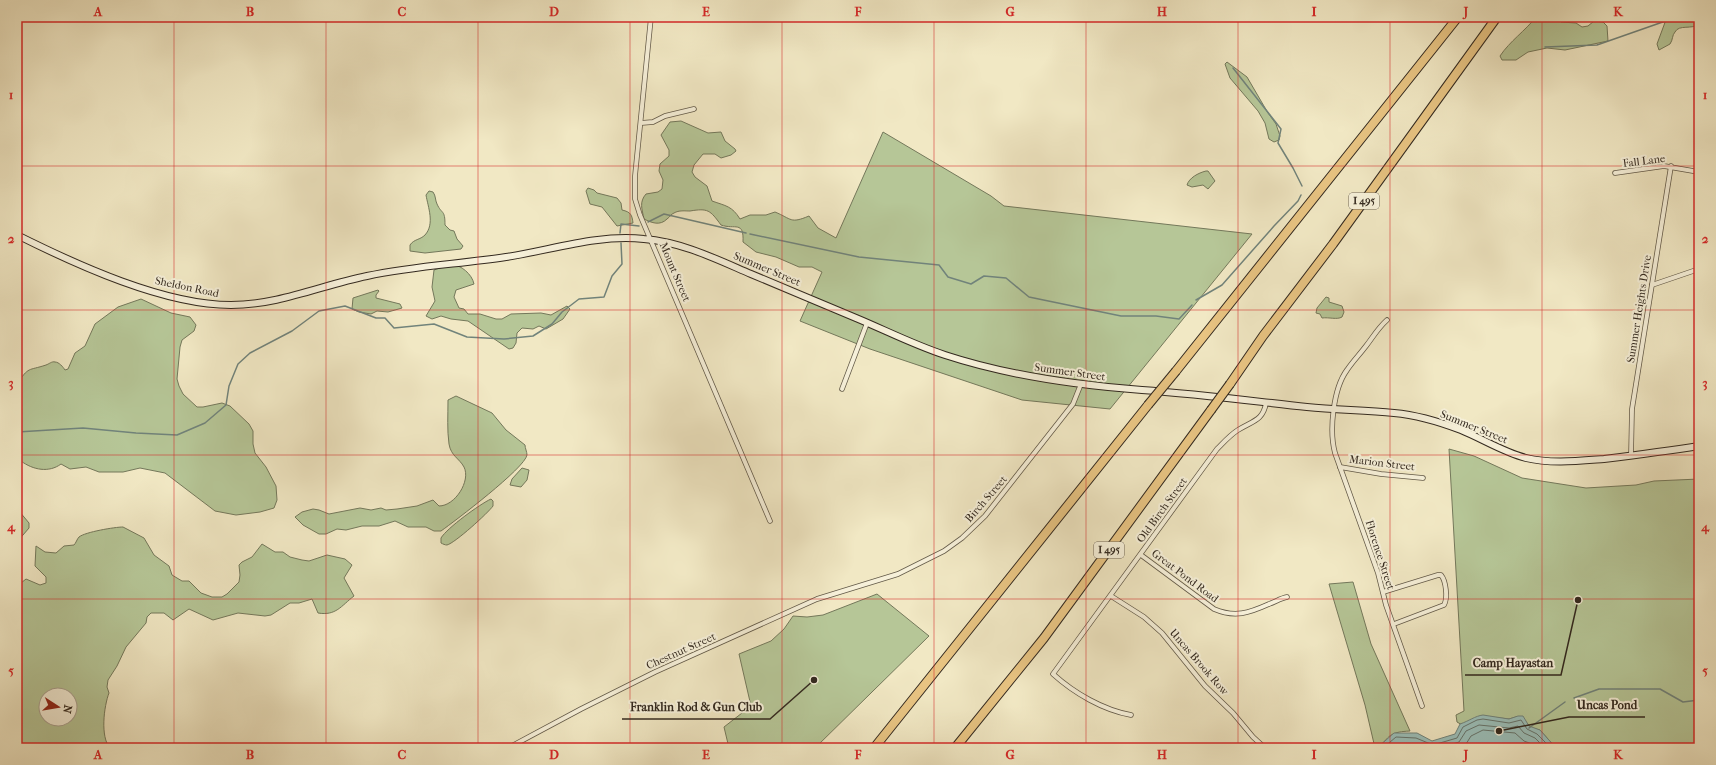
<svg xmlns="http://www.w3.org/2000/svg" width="1716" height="765" viewBox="0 0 1716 765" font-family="'IM FELL French Canon',serif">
<rect width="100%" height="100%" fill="#f1e8c4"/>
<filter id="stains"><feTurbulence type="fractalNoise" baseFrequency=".005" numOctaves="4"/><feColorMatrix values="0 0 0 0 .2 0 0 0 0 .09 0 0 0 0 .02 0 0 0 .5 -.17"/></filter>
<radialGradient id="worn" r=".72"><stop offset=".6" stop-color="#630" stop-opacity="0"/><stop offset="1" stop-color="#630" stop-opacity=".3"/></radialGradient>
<g fill="#b6c697" stroke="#74785b" fill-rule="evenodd">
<path d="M1536,17H1557L1561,22L1576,23L1582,27L1588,26L1594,21L1603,22L1607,26L1608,41L1565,50L1547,48L1528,52L1516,60H1502L1500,56C1510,41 1525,31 1536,17Z"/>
<path d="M1667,17H1699V24C1692,30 1679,24 1675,32C1672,35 1673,40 1670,44L1659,50L1657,44Z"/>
<path d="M1227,62L1247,77L1268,113L1276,124L1280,136L1279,140L1274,142L1269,139L1265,123L1258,111L1230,78L1225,64Z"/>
<path d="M681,121L708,133L721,132L725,141L735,149L736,151L731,155L721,158L715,154H703L694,165L692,172L695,177L707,186L712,201C726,206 732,206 740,219L750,215H766L775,212C792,219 790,224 809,216L818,228L836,238L883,132L991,196L1004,206L1252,234L1110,409L1022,400L870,349L800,321L822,272L812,267H799L776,257L756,252L743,242C744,220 735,230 721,225C710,210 708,208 690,211C685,211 679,210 674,213C671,214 670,217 667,219C660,226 652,223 644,219C642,209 639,202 646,194L658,192L662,189L663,180L659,171L660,164L669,156V150L661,135L670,122Z"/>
<path d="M1206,171H1208L1215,181L1208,189L1203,185L1192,187L1187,185C1189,178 1198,173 1206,171Z"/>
<path d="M588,188L594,190L597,193L617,198L621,203L622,210C631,212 632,215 633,223L617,226L602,207L590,204L586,191Z"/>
<path d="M429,191L433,192C436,196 435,200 437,204C442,215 445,209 445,225L450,230L454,231L457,239L463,246L461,249L425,253L410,251V245C414,239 420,240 425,235C435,224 428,207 426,195Z"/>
<path d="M451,264C461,265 472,274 474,284L456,290L454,297L459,308L464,309L468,314H480L496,319H502L511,314L541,313L551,315L567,306L570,309L563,319L546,329L539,326L533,329L522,328L517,333L516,343L513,348L509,349L468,321L451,319L441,316L432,319L426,316L435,301L432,287L434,270Z"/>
<path d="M378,290L379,291L376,295V298L400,304L402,308L388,312L377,311L371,314L359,312L352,309L353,298Z"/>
<path d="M1326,297L1329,298V302L1342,306L1344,312L1342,317C1337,320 1329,317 1322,318L1320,314L1316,313L1317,308Z"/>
<path d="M141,299L171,313L190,317L196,325L194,331L182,340L180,347L177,379L179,386L183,394L197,407H203L222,403L230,406L249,424L253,431V444L255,453L266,467L276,486L277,500L274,508L260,512L236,515L215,511L165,473L140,468L123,472H99L86,467L70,469L61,464C49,473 33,470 21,461L17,462V384C29,366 28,371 46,365C49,364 52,361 55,362C59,362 63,367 65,370L68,369L75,353L85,346L95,324L118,307Z"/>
<path d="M456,396L492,413L506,430L525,445C525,448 527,452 527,455C525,468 455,521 441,531H434L426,527H408L395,521L379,526H362L346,530L337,529L326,534H319L303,525L295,517L302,512L313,509L319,510L329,514L360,508L371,510L381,508L386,510L397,509L417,506L433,500L439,506C455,506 471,481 464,467C459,458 451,456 449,444C447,430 448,415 448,400Z"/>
<path d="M1449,449L1474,456L1522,478L1586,488L1636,485L1654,481L1699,479V748H1556L1540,730L1531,728L1528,724L1516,717L1509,719L1482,716L1464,726L1457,722L1456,715L1464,711Z"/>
<path d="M522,468L529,470L527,480L521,487L510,485L512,479Z"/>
<path d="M17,490L20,495L19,511L29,523V528L17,542Z"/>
<path d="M491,499L493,501V506C488,513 455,543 447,545C445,545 443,544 441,543V538C447,528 480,504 491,499Z"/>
<path d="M123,527L144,538L154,555L169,566L172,575L182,581H189L201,593L212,597H222L227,594L239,582L240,575L239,565L242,562L252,557L262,544L275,552H283L290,557L302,560L309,561L327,555L345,559L352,565L344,578L354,596C341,606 336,616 318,613L312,599L299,603H290L271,615L265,616L238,613L213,620L189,609L173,620L164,613H151L147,617L146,623L126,647L117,666L108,680L107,687L109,693C104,706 100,737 110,748H17V590L21,583L26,579L40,585L46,583V577L35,566L36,546L45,552L56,553L64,546L74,545C76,543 77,539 79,537C85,532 115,527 123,527ZM46,695H70V719H46Z"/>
<path d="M1353,582L1371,644L1410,731C1392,732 1390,734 1379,748H1375L1365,705L1329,584Z"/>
<path d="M877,594L929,636L815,748H729L724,727L751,706L739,654L771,641L784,629L793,616L807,617L823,615Z"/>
</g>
<path fill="#9bbfb9" stroke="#71837b" d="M1483,715L1509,719L1518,716H1523L1529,726L1540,730L1556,748H1377L1394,733H1417L1432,741L1455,734L1460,724C1469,721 1475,716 1483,715Z"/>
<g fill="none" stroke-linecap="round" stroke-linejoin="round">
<g stroke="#67746c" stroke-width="1">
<path d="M1383,748L1396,737L1416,738L1433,745L1457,738L1463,727L1477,720L1483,719L1509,723L1521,720L1527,729L1537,734L1551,748"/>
<path d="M1439,748L1459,742L1466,731L1479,725L1509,728L1518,726L1524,733L1535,738L1545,748"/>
<path d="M1461,748L1466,744L1471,736L1483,730L1515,733L1524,741L1532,744L1536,748"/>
</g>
<g stroke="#71837b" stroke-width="1.5">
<path d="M1545,47L1597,45L1677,17"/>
<path d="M1233,68L1281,129L1278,143L1293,168L1302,186"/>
<path d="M648,222L664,214L746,233"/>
<path d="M620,233L621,224L639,226"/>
<path d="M750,234L859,257L939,265L948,277L971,284L984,276L1006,278L1029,297L1121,316H1156L1179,319L1192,305"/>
<path d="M1196,300L1222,285L1274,226L1298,201L1301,195"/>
<path d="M17,432L83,428L136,433L177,435L205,423L226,405L229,386L238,364L250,353L292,331L319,311L345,306L376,318H385L394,328L434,324L467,337L504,339L533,336L552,324L562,312L579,299L604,297L612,276L622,264L621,243"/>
<path d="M1574,698L1599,689H1660L1683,702L1699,700"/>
<path d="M1529,728L1565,702"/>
</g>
<defs>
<g id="minor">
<path d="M651,17L635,176V199L640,215L770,521"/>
<path d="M641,123L653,122L665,116L694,109"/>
<path d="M1615,173L1664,166L1699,172"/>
<path d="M1652,285L1699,269"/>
<path d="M1387,320C1378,328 1373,337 1366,346C1360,354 1353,361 1347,370C1333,389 1329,431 1335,453L1378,573L1386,605L1422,706"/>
<path d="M842,389L867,323"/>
<path d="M1631,456L1632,409L1671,166"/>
<path d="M1340,467L1381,474L1423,478"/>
<path d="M1141,555L1214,609C1235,618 1249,613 1269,604C1275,602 1281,598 1287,597"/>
<path d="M1383,592L1438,575H1441C1446,581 1448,598 1444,605L1394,624"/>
<path d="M1111,596L1144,617L1162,633L1205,686L1233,713L1253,737L1265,748"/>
<path d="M1131,715C1103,710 1074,693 1053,674L1217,449C1223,443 1230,435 1238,430C1252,421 1263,421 1266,403"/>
<path d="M508,748L581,709L655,672L817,599L898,574L944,551L962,538L985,516L1073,404L1081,384"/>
</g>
<path id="secondary" d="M17,235C77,265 164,305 231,305C279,305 322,285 367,276C413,266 460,264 506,257C552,250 597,234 644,239C682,242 716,259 751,274C786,289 821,303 856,318C885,330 914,345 945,355C1009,376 1075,385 1142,390C1197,394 1252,401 1307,407C1336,410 1365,410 1394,413C1417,415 1440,422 1461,430C1483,439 1503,452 1526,458C1551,464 1578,461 1604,459C1636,455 1667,451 1699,446"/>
<g id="motorway">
<path d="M1176,371L1458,17"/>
<path d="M1230,384L1263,336L1333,244L1497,17"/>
<path d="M874,748L1148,405"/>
<path d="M955,748L1044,638L1211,410"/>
</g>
</defs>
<use href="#minor" stroke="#625948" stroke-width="5.5"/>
<use href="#secondary" stroke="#33291f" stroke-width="8"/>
<use href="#motorway" stroke="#33291f" stroke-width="10"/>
<use href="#minor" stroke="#f6f0d9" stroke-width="4"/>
<use href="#secondary" stroke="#f6f0d9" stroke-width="6"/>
<use href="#motorway" stroke="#e8c482" stroke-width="8"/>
<defs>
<g id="motorway-bridge">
<path d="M1148,405L1176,371"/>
<path d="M1211,410L1230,384"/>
</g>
</defs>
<use href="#motorway-bridge" stroke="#33291f" stroke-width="10" stroke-linecap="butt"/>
<use href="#motorway-bridge" stroke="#e8c482" stroke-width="8"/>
</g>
<path fill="none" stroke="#d62828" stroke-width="1" stroke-opacity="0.55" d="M174,17V748M326,17V748M478,17V748M630,17V748M782,17V748M934,17V748M1086,17V748M1238,17V748M1390,17V748M1542,17V748M17,166H1699M17,310H1699M17,455H1699M17,599H1699"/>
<g text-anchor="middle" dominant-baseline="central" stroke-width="4" stroke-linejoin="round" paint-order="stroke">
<g fill="#f6f0d9" stroke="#6e6557" stroke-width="1">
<rect x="1349" y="193" width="30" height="16" rx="3"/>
<rect x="1094" y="542" width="30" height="16" rx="3"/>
</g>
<g font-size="10" font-weight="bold" fill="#33291f">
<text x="1364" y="201">I 495</text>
<text x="1109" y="550">I 495</text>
</g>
<g font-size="11" fill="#33291f" stroke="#f6f0d9">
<text transform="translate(1644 161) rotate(-7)">Fall Lane</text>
<text transform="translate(767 269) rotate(23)">Summer Street</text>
<text transform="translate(675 272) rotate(67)">Mount Street</text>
<text transform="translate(187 287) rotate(12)">Sheldon Road</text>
<text transform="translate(1639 309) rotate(-81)">Summer Heights Drive</text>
<text transform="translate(1070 372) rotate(8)">Summer Street</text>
<text transform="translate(1474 427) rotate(22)">Summer Street</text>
<text transform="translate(1382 463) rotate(7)">Marion Street</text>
<text transform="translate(986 499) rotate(-49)">Birch Street</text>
<text transform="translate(1162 510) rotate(-54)">Old Birch Street</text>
<text transform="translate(1380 555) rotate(72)">Florence Street</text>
<text transform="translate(1185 576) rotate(37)">Great Pond Road</text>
<text transform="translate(681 651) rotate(-24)">Chestnut Street</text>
<text transform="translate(1199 662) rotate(49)">Uncas Brook Row</text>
</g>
</g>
<path fill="none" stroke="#33291f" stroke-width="1.5" d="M1578 600L1561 675H1465M1499 731L1569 717H1645M814 680L770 719H622"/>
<g fill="#33291f" stroke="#f6f0d9" stroke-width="1.5">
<circle cx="1578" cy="600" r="4"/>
<circle cx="1499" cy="731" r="4"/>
<circle cx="814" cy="680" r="4"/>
</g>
<g font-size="12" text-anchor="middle" font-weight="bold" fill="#33291f" stroke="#f6f0d9" stroke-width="4" stroke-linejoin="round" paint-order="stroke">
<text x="1513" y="667">Camp Hayastan</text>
<text x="1607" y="709">Uncas Pond</text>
<text x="696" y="711">Franklin Rod &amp; Gun Club</text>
</g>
<rect width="1716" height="765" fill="none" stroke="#f1e8c4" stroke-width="44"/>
<g transform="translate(58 707) rotate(102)"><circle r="19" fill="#f6f0d9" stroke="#a8a08f"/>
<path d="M0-3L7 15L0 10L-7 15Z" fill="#8f2418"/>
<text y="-6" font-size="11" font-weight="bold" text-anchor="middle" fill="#33291f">N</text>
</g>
<rect x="22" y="22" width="1672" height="721" fill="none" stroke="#d62828" stroke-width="1.5"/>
<g font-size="13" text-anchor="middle" font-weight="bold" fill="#d62828">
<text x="98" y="16">A</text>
<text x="250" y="16">B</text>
<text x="402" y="16">C</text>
<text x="554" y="16">D</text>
<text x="706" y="16">E</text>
<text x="858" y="16">F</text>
<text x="1010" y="16">G</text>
<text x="1162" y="16">H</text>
<text x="1314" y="16">I</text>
<text x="1466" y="16">J</text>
<text x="1618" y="16">K</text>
<text x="11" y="99">1</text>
<text x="1705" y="99">1</text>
<text x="11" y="243">2</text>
<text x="1705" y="243">2</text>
<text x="11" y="387">3</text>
<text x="1705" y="387">3</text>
<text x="11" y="531">4</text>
<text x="1705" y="531">4</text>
<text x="11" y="675">5</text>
<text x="1705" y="675">5</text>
<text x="98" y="759">A</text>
<text x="250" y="759">B</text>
<text x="402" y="759">C</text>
<text x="554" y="759">D</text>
<text x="706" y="759">E</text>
<text x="858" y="759">F</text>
<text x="1010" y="759">G</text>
<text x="1162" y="759">H</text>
<text x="1314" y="759">I</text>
<text x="1466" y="759">J</text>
<text x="1618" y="759">K</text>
</g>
<rect width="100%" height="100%" filter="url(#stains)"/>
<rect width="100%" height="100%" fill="url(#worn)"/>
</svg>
